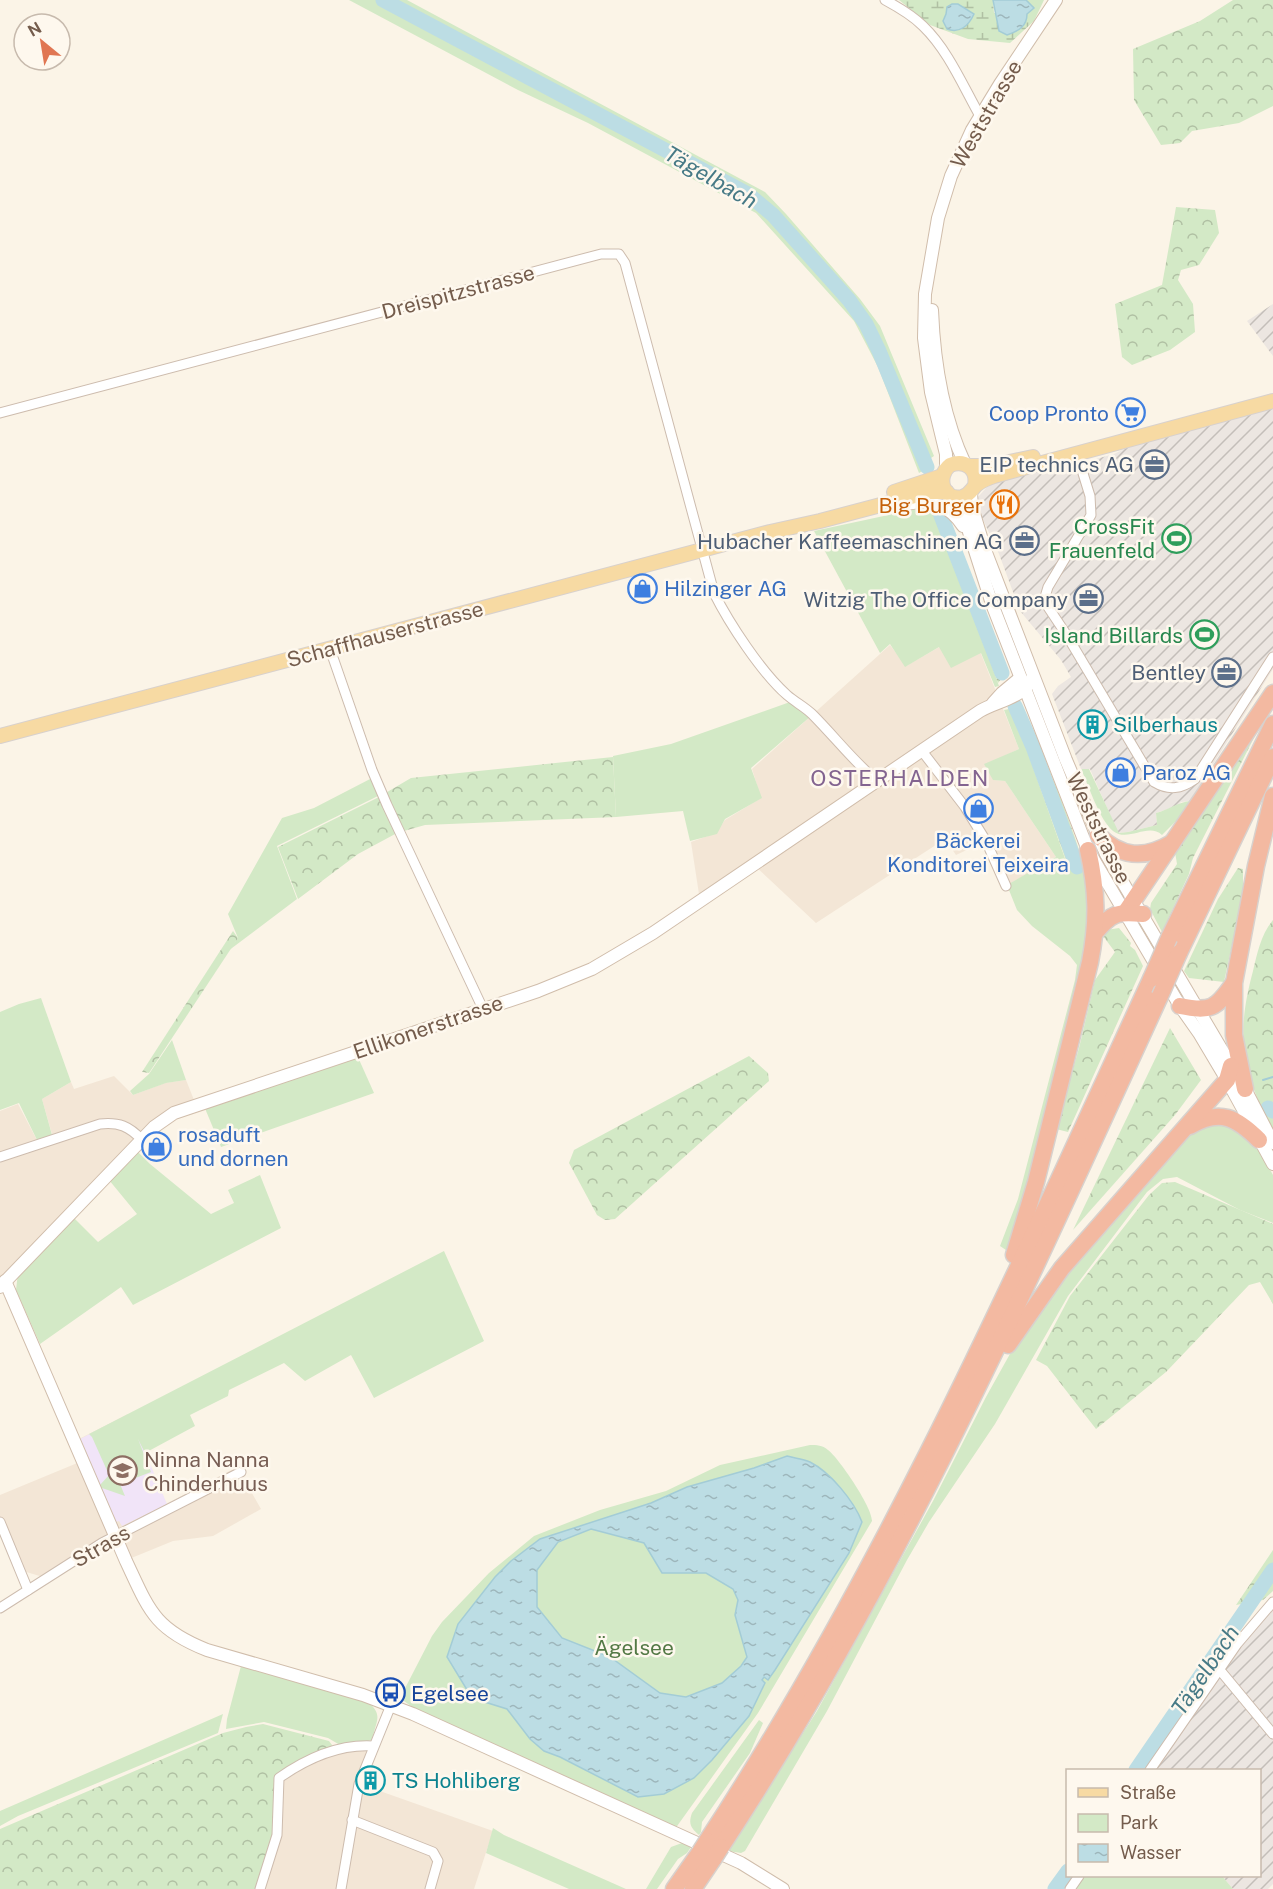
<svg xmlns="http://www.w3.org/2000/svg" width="1273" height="1889" viewBox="0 0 1273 1889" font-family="'Public Sans',sans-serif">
<defs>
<pattern id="industrial-furrows" width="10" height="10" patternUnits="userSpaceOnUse" patternTransform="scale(1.5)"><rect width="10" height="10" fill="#ece6e1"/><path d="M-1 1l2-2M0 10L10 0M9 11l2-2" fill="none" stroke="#c4beb9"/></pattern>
<pattern id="forest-crowns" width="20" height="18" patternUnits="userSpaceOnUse" patternTransform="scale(1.5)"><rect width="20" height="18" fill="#d3e9c6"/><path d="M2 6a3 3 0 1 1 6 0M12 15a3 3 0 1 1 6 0" fill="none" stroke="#b0c0a3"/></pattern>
<pattern id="wetland-marsh" width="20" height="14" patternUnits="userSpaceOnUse" patternTransform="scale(1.5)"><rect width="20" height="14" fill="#d3e9c6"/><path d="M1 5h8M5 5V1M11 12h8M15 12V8" fill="none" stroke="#b0c0a3"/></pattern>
<pattern id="water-ripples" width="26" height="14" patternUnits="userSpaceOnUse" patternTransform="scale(1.5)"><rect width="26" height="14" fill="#bcdde4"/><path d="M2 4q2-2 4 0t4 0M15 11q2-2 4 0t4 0" fill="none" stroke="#9db6bb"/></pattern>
</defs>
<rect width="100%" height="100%" fill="#fbf4e7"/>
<g fill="#f3e6d6">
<path d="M971,629L1019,749L985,765L994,780L1005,781L1056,857L1006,886L986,841L956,855L945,839L816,923L754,865L699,894L691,842L716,833L725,820L761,798L752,769L890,645L906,666Z"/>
<path d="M114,1076L133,1095L165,1083L186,1080L194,1100L168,1110L0,1280V1111L18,1104L40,1146L54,1141L42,1099L71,1082L74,1089Z"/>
<path d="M128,1414L166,1504L237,1467L261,1509L213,1536L173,1541L129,1559L117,1530L43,1577L23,1571L0,1517V1495L87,1459L79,1439Z"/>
<path d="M373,1746L360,1784L493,1831L474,1889H260L277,1783L335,1749Z"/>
</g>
<g fill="url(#industrial-furrows)">
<path d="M1273,304V356L1247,321Z"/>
<path d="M1273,408V669L1190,801L1181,802L1177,806L1156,813L1157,825L1128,832L1118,833L1090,769H1081L1052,694L1058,686L1071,677L1061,660L1020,611L999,554L978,509V497L987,487L1000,481L1069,463L1085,462L1114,454L1130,446Z"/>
<path d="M1273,1602V1884L1268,1889H1233L1222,1876H1260V1770H1150Z"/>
</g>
<path fill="#f1e4f8" d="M129,1414L167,1504L122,1526L119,1521L116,1522L110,1511L80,1439Z"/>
<g fill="#d3e9c6">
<path d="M349,0H407L765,192L786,214L860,299L880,326L934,456L931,458L929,467L919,473L878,367L854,321L756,213L588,123L518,90Z"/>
<path d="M921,508H930L936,511L999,686L995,687L981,653L951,668L939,647L905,667L890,644L880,653L814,531Z"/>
<path d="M790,702L811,716L751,768L762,798L725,819L717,834L690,841L683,811L616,817L613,756L671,744Z"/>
<path d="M1009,709L1027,750L1069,870L1086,863L1091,894L1087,958L1009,1252L1000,1246L1018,1199L1075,980L1077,965L1070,956L1032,926L1017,910L1007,885L1056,857L1005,781L993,780L984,764L1019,749L1004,710Z"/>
<path d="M1081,769H1089L1119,833L1128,832L1157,825L1156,813C1168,810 1178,802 1190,801L1178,819L1162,835C1148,822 1128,843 1113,831C1099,819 1089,786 1081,769Z"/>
<path d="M372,778L380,795L277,846L297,899L228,951L238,938L228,914L282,818L314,808Z"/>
<path d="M41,998L71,1082L42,1099L52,1135L37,1140L19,1103L0,1110V1012L19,1004Z"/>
<path d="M172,1040L186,1080L166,1083L133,1095L130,1091L149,1074Z"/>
<path d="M357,1055L374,1093L221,1147L204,1106Z"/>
<path d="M1230,1122L1254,1142L1273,1175V1223L1240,1210L1177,1177L1163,1179L1147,1192L1068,1296L995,1424L929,1522L907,1560L827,1711L745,1851L741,1853L728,1851L817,1711L933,1501L986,1397L1021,1334L1055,1285L1189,1132L1207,1123Z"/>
<path d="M136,1150L150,1164L211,1214L234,1203L228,1190L260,1175L281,1228L133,1305L121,1287L40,1344L16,1290L18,1273L72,1216L98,1242L137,1214L109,1180Z"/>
<path d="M444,1251L484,1341L374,1398L351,1355L305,1381L284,1363L229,1390L228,1396L190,1415L195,1426L145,1453L138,1439L151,1472L120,1484L125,1496L102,1488L100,1485L109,1475L92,1437L89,1434Z"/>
<path d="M810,1445C817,1445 822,1445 828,1450C838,1457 873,1508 872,1521L758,1713L675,1829L423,1715L400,1698L432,1636L442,1622L489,1573L534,1536L600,1510L666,1491L720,1465Z"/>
<path d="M241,1666L368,1702C385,1716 374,1723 373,1739L364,1743L340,1745L328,1738L264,1722L226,1729L227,1719Z"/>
<path d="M223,1714L218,1733L18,1816L0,1826V1811Z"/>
<path d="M759,1720L763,1723L750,1753L702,1822L701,1832L699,1835C691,1828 688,1824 692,1813Z"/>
<path d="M493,1828L504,1835L626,1889H569L486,1853Z"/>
<path d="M682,1843L691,1847L687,1853L678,1859L657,1889H646L671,1847Z"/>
<path d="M1083,1876H1222L1233,1889H1074Z"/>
</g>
<g fill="url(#forest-crowns)">
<path d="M1233,0H1273V106L1239,123L1192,131L1180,143L1161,145L1134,100L1133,49L1200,21Z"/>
<path d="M1176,207L1215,210L1219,233L1199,265L1181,270L1178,280L1193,304L1195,332L1170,350L1132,365L1122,357L1115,304L1162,285Z"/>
<path d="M948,518L961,557L1007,668V672L998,683L938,519Z"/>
<path d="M1019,707C1045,756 1067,810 1083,863L1069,869L1027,750L1010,709Z"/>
<path d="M1260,726L1193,858L1189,874L1162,932L1150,909L1151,903L1177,864L1175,852Z"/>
<path d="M613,757L616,817L425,825L397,833L358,854L298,899L278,847L377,798L411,778Z"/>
<path d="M1238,868L1243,869V894L1224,982L1189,978L1184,971L1218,899Z"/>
<path d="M1273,920V1131C1242,1071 1235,1038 1253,971C1257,954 1261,934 1273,920Z"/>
<path d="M1119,928L1131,943L1130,946L1135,950L1143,966L1068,1132L1056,1129L1079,1048L1095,980L1115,952L1103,936L1106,930Z"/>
<path d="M233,931L238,938L149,1073L142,1072Z"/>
<path d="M1170,1028L1201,1080L1175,1115L1073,1230Z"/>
<path d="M749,1056L768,1073L769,1081L615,1219L605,1220L597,1215L569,1163L574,1150Z"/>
<path d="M1175,1182L1273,1224V1304L1260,1282L1249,1285L1166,1372L1096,1429L1047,1366L1036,1360L1070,1296L1149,1195L1162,1183Z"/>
<path d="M1273,1550V1591L1263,1600L1236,1605Z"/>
<path d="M263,1724L329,1741L335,1749L279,1778L277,1835L260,1889H0V1829L223,1733L246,1727Z"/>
</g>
<path fill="url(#wetland-marsh)" d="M899,0H993L994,13L1027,14L1034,8L1026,0H1044L1034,21L1010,43L968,39L930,25Z"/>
<g fill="url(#water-ripples)" stroke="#a3ccd6" stroke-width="1.5" fill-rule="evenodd">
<path d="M993,0H1026L1034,8L1027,14C1027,26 1019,31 1007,35L999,31Z"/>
<path d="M952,4H958L974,14C969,25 960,34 947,29L943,21L946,14L947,7Z"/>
<path d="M787,1456C794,1458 803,1459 810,1462C830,1472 854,1501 862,1522L849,1553L775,1670L768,1680L764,1677L762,1680L765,1683L749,1716L712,1760L694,1778L664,1794L638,1797L560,1757L544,1751L530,1739L507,1709L472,1698L447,1657L458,1624L495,1577L511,1561L540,1539L651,1503L687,1487L754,1468ZM591,1529L644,1543L662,1573H706L733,1589L738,1600L735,1615L747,1657L741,1666L722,1683L686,1697L660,1693L610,1657L562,1638L537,1607V1570L558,1542Z"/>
</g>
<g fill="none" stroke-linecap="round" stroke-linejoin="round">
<path stroke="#a3ccd6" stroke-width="2" d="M1263,1080L1273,1077"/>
<g stroke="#bcdde4" stroke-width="15">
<path d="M383,0L748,194L773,215L849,300L866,324L879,351L927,467"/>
<path d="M940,513L1002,673"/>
<path d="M1015,706L1033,747L1077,867"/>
<path d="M1268,1108L1273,1111"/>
<path d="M1136,1770L1273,1570"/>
<path d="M1055,1889L1068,1871"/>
</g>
<defs>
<g id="street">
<path d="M885,0C898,7 912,15 923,26C948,50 963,86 980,116"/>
<path d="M0,413L601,254H619L625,263L714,593C729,623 761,672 787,695C795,702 805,707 812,714C835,737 852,760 877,781"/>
<path d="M1077,454L1090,496L1091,515L1048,587L1045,597L1048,607L1066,634L1154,782C1169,791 1181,789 1195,779L1273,657"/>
<path d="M330,649L372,770L387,805L483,1009"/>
<path d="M922,751L965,807L986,841L1006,886"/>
<path d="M0,1157L100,1124C119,1122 129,1126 142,1140"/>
<path d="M0,1522L28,1590"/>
<path d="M0,1608L102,1543L241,1472"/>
<path d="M1219,1669L1273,1734"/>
<path d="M1150,1770L1237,1644L1273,1602"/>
<path d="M352,1820L433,1852L438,1861L430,1889"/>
<path d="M260,1889L277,1835L279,1778C306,1759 339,1744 373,1746"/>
<path d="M341,1889L359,1784L391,1705"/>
<path d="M1070,1889L1079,1876"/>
</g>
<g id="secondary">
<path d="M932,310C934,361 943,417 965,464"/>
<path d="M946,468V454L931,392L924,338L925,294L938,218L951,176L972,130L1000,84L1056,0"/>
<path d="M971,493L972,507L985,550L1066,760L1106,854L1245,1089L1273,1143"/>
<path d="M951,496L962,510L992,604L1088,850L1180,1006L1199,1033L1227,1080L1273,1164"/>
<path d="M907,504C931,499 949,505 963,526"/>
<path d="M993,703L1002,693L1020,678"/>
<path d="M5,1281L126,1561C149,1610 154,1629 207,1650L363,1695L413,1714L741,1863L783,1889"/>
<path d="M0,1287L154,1127L174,1113L538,991L592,969L653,933L980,711C999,700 1025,698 1033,676"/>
</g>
<g id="primary">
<path d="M969,466H991L1033,457"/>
<path d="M975,485C978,469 965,459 950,465C936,476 942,501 962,497C970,495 971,490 976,485C981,481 988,478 994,476L1273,401"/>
<path d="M894,492L942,476"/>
<path d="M0,736L770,532L820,521L930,492H947"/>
</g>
<g id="highway">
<path d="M1098,835C1121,858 1145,859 1172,843"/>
<path d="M1125,913L1273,693"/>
<path d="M1095,933C1112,912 1117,912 1143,914"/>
<path d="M1169,938L1273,724"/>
<path d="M1179,953L1273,757"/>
<path d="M1180,1006C1210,1012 1216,1009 1233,984"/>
<path d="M1245,1089L1234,1035V983L1256,866L1273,796"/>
<path d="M1190,1126C1220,1108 1237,1118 1259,1140"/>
<path d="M1014,1255L1036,1182L1090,962C1098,921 1097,890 1088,850"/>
<path d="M1008,1345L1062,1268L1227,1080L1231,1066"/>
<path d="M707,1841C885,1569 1016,1273 1151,979"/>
<path d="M721,1847C897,1579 1027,1286 1160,996"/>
<path d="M674,1889L700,1852"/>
<path d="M693,1889L714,1858"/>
</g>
</defs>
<use href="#street" stroke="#cdbcae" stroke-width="11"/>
<use href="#secondary" stroke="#d0bdab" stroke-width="14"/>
<use href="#primary" stroke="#d8d1cd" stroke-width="16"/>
<use href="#highway" stroke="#d8d1cd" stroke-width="19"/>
<use href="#street" stroke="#fff" stroke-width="9"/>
<use href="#secondary" stroke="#fff" stroke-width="12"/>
<use href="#primary" stroke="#f7daa3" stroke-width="14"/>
<use href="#highway" stroke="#f3b9a1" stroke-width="16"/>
<defs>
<g id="highway-bridge">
<path d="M1151,979L1169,938"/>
<path d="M1160,996L1179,953"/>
<path d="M700,1852L707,1841"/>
<path d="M714,1858L721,1847"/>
</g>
</defs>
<use href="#highway-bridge" stroke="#d8d1cd" stroke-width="19" stroke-linecap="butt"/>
<use href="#highway-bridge" stroke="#f3b9a1" stroke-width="16"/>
</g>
<defs>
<symbol id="supermarket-ring" viewBox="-11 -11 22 22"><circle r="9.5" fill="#fef8ee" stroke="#3f7fe0" stroke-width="1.5"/><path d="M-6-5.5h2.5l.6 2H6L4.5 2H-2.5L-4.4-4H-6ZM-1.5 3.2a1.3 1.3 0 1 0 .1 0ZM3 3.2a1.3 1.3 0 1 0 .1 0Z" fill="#3f7fe0"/></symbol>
<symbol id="office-ring" viewBox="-11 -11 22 22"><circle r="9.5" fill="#fef8ee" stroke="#5c6f8a" stroke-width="1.5"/><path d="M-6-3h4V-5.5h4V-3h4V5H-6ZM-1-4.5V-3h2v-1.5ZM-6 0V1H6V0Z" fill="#5c6f8a"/></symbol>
<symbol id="restaurant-ring" viewBox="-11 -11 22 22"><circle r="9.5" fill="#fef8ee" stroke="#e8710a" stroke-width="1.5"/><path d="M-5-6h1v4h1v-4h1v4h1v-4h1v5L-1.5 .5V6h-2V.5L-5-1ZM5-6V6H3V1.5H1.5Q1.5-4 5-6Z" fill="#e8710a"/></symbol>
<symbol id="stadium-ring" viewBox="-11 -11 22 22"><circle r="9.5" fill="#fef8ee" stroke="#2e9e5b" stroke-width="1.5"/><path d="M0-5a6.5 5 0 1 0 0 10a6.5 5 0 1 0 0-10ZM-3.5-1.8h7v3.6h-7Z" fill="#2e9e5b"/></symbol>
<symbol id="shop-ring" viewBox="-11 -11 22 22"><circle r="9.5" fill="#fef8ee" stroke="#3f7fe0" stroke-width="1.5"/><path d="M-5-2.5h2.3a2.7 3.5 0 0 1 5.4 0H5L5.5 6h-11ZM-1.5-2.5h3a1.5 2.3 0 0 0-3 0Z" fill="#3f7fe0"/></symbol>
<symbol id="building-ring" viewBox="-11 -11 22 22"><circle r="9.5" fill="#fef8ee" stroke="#0f9aa8" stroke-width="1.5"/><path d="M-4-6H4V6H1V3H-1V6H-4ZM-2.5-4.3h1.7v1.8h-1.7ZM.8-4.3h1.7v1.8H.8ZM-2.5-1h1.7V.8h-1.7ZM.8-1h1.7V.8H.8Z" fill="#0f9aa8"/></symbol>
<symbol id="school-ring" viewBox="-11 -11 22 22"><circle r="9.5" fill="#fef8ee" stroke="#8d6e63" stroke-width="1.5"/><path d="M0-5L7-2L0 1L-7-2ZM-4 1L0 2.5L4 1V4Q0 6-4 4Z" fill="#8d6e63"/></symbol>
<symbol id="bus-ring" viewBox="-11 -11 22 22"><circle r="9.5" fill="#fef8ee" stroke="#1a4fb4" stroke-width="1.5"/><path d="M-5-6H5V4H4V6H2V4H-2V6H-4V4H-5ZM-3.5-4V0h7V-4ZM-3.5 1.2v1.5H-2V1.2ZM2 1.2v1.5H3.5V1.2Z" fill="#1a4fb4"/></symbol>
</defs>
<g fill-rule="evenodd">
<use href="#supermarket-ring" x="1114" y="396" width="33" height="33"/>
<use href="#office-ring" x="1138" y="448" width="33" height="33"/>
<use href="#restaurant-ring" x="988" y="488" width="33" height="33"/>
<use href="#stadium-ring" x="1160" y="522" width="33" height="33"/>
<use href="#office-ring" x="1008" y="524" width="33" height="33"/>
<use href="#shop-ring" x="626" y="572" width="33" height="33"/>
<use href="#office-ring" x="1072" y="582" width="33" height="33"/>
<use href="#stadium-ring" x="1188" y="618" width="33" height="33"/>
<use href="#office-ring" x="1210" y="656" width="33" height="33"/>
<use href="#building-ring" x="1076" y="708" width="33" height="33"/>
<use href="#shop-ring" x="1104" y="756" width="33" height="33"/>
<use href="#shop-ring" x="962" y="792" width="33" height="33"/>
<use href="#shop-ring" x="140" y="1130" width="33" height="33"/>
<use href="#school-ring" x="106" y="1454" width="33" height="33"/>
<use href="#bus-ring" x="374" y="1676" width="33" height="33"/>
<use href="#building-ring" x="354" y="1764" width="33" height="33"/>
</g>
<g text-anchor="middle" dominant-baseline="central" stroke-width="5" stroke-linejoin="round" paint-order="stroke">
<g font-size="21" fill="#745c4c" stroke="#fef8ee">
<text transform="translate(986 114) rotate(-60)">Weststrasse</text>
<text transform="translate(458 292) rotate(-15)">Dreispitzstrasse</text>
<text transform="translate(385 634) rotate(-15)">Schaffhauserstrasse</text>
<text transform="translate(1099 828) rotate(64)">Weststrasse</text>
<text transform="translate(428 1027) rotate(-19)">Ellikonerstrasse</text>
<text transform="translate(101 1546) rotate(-30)">Strass</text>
</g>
<g font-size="21" fill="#366cbe" stroke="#fef8ee" text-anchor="start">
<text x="1109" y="413" text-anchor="end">Coop Pronto</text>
<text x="664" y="588">Hilzinger AG</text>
<text x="1142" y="772">Paroz AG</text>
<text x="978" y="840" text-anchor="middle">Bäckerei<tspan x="978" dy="24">Konditorei Teixeira</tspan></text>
<text x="178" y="1134">rosaduft<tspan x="178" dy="24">und dornen</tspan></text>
</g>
<g font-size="21" fill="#4e5e75" stroke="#fef8ee" text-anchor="end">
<text x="1134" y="464">EIP technics AG</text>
<text x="1003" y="541">Hubacher Kaffeemaschinen AG</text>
<text x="1068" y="599">Witzig The Office Company</text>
<text x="1206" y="672">Bentley</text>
</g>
<g font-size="21" fill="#c56008" stroke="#fef8ee" text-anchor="end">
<text x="983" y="505">Big Burger</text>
</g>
<g font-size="21" fill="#27864d" stroke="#fef8ee" text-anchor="end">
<text x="1155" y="526">CrossFit<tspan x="1155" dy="24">Frauenfeld</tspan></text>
<text x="1183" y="635">Island Billards</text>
</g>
<g font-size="21" fill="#0d838f" stroke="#fef8ee" text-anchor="start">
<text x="1113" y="724">Silberhaus</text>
<text x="392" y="1780">TS Hohliberg</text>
</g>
<g font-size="21" fill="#785e54" stroke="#fef8ee" text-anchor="start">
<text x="144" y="1459">Ninna Nanna<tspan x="144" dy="24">Chinderhuus</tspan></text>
</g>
<g font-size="21" fill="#537945" stroke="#fef8ee">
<text x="634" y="1647">Ägelsee</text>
</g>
<g font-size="21" fill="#164399" stroke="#fef8ee" text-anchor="start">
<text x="411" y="1693">Egelsee</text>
</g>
<g font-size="22" font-style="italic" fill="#477a86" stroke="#fef8ee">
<text transform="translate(711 177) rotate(30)">Tägelbach</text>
<text transform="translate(1205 1670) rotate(-56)">Tägelbach</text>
</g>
<g font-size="22" letter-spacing="1.5" fill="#836490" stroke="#fef8ee">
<text x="900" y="778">OSTERHALDEN</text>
</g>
</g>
<rect x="1066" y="1769" width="195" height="108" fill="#fef8ee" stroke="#c7baad" stroke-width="1.5"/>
<rect x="1078" y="1788" width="30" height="9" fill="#f7daa3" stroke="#c7baad" stroke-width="1.5"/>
<text x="1120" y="1799" font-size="18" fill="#745c4c">Straße</text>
<rect x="1078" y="1814" width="30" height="18" fill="#d3e9c6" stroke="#c7baad" stroke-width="1.5"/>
<text x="1120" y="1829" font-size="18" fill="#745c4c">Park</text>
<rect x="1078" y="1844" width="30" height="18" fill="url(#water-ripples)" stroke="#c7baad" stroke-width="1.5"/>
<text x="1120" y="1859" font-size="18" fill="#745c4c">Wasser</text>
<g transform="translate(42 42) rotate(330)"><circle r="28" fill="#fef8ee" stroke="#c7baad" stroke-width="1.5"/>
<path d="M0-4.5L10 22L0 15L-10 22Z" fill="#e07652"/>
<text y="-9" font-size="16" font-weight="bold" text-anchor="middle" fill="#745c4c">N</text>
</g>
</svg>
